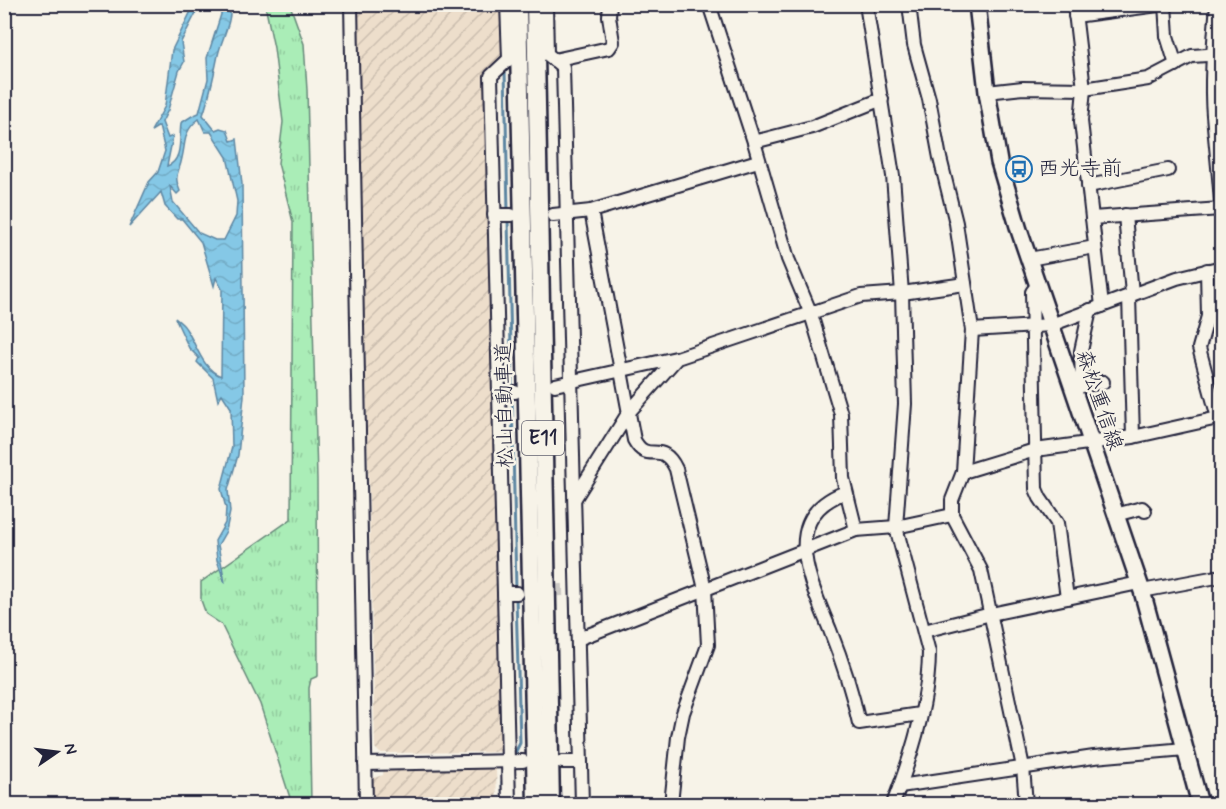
<svg xmlns="http://www.w3.org/2000/svg" width="1226" height="809" viewBox="0 0 1226 809" font-family="Mynerve,'Klee One',sans-serif">
<defs>
<pattern id="industrial-furrows" width="10" height="10" patternUnits="userSpaceOnUse" patternTransform="scale(1.5)"><rect width="10" height="10" fill="#eddecb"/><path d="M-1 1l2-2M0 10L10 0M9 11l2-2" fill="none" stroke="#cbbeaf"/></pattern>
<pattern id="grass-tufts" width="24" height="20" patternUnits="userSpaceOnUse" patternTransform="scale(1.5)"><rect width="24" height="20" fill="#aaedb7"/><path d="M3 7l-1-3M5 7V3M7 7l1-3M15 17l-1-3M17 17v-4M19 17l1-3" fill="none" stroke="#92cb9e"/></pattern>
<pattern id="water-waves" width="16" height="10" patternUnits="userSpaceOnUse" patternTransform="scale(1.5)"><rect width="16" height="10" fill="#85c8e6"/><path d="M0 5q4-4 8 0t8 0" fill="none" stroke="#73acc6"/></pattern>
</defs>
<rect width="100%" height="100%" fill="#f7f3e8"/>
<filter id="ink" filterUnits="userSpaceOnUse"><feTurbulence type="fractalNoise" baseFrequency=".0167" numOctaves="2"/><feDisplacementMap in="SourceGraphic" scale="12" xChannelSelector="R" yChannelSelector="G"/><feConvolveMatrix kernelMatrix="1 2 1 2 8 2 1 2 1" color-interpolation-filters="sRGB"/></filter>
<g filter="url(#ink)">
<g fill="url(#industrial-furrows)">
<path d="M357,5H501L503,54L485,73L501,752L380,753L375,748Z"/>
<path d="M496,768L497,804H371L370,779L383,775L384,769Z"/>
</g>
<path fill="url(#grass-tufts)" stroke="#668879" stroke-width="1.5" d="M265,5H290L304,44L307,90L317,479L318,676L311,679L309,688L311,804H292L260,704L221,624L206,614L201,600V582L291,519L293,222L278,163L283,122L274,48Z"/>
<path fill="url(#water-waves)" stroke="#5d86a2" stroke-width="1.5" fill-rule="evenodd" d="M194,5H200L181,42L184,62L179,71L168,110L162,122L168,138L173,136L167,166C183,161 179,138 181,123L192,116L199,113L208,79L207,58L224,5H230C232,23 222,37 218,55C214,75 210,95 203,115L215,130L220,128L227,130L231,141L237,139L242,184L244,396L238,455L228,490L230,512L226,531L218,545L225,583L217,560L215,541L225,523L226,508L221,489L232,447L231,408L222,394L218,401L213,378L197,362L199,358L189,348L175,318C179,321 184,325 186,329C197,345 202,369 221,376L222,289L216,278L214,286L201,242L182,219H177L165,206L161,192L129,227L149,182L158,172L165,151L159,126L151,131L165,106L172,50ZM199,119L205,132H211L227,157L237,201L236,216L224,240H215L199,233L173,202L170,186L177,194L180,191C173,174 179,174 182,158C186,141 183,131 199,119Z"/>
<g fill="none" stroke-linecap="round" stroke-linejoin="round">
<g stroke="#5d86a2" stroke-width="3">
<path d="M505,70L508,213"/>
<path d="M508,220L512,390"/>
<path d="M512,396L516,591"/>
<path d="M513,757L520,743L516,597"/>
<path d="M503,804L502,782L504,777"/>
</g>
<path stroke="#ccc9c5" stroke-width="12" stroke-dasharray="12 6" stroke-linecap="butt" d="M539,591L563,590"/>
<defs>
<g id="minor">
<path d="M351,4L366,804"/>
<path d="M507,4L509,59L491,76L504,593H517"/>
<path d="M546,4L547,54L563,67L582,804"/>
<path d="M709,4L754,142L788,259L811,314L841,414L843,478L856,530"/>
<path d="M866,4L893,176L902,293L905,404L896,527L929,652C929,703 911,758 893,804"/>
<path d="M909,4L914,45L929,99L940,158L956,223L972,330L963,472L952,500V515L981,570L1023,767L1026,804"/>
<path d="M1074,4L1084,89L1081,121L1102,306"/>
<path d="M1165,4L1167,36L1176,65"/>
<path d="M1217,4C1214,41 1210,79 1213,115C1216,149 1220,182 1222,216"/>
<path d="M1075,16L1166,4"/>
<path d="M554,60L609,48L613,42L609,16L610,4"/>
<path d="M987,92L1023,88L1084,89L1148,79L1192,56L1222,54"/>
<path d="M754,142L812,127L882,99"/>
<path d="M1088,186L1168,170"/>
<path d="M591,211L634,440C648,466 661,438 676,469L705,589L708,645L683,713L678,737L671,804"/>
<path d="M494,215H511"/>
<path d="M553,215L591,211L758,161"/>
<path d="M1125,215L1132,294"/>
<path d="M1092,218L1221,209"/>
<path d="M1029,259L1095,247"/>
<path d="M1207,270L1208,316L1199,348L1218,418L1222,423"/>
<path d="M1038,284L1032,292L1036,489L1040,498L1057,523L1067,598"/>
<path d="M1129,296L1133,437"/>
<path d="M972,330L1051,325L1177,278L1222,267"/>
<path d="M555,385L676,358"/>
<path d="M1082,386L1081,351L1090,310"/>
<path d="M1075,387L1103,382"/>
<path d="M499,393L515,392"/>
<path d="M963,472L1035,450L1133,437L1218,418"/>
<path d="M846,492C777,517 811,583 830,630C842,660 852,691 859,723L920,714"/>
<path d="M575,498L629,412L677,358L861,296L902,293L965,284"/>
<path d="M1115,515L1142,508L1145,511"/>
<path d="M1142,591L1222,576"/>
<path d="M504,593L509,804"/>
<path d="M924,631L991,614L1139,583"/>
<path d="M578,639L856,530L896,527L952,515"/>
<path d="M562,762H581"/>
<path d="M365,764L523,761"/>
<path d="M900,786L1094,757L1185,749"/>
</g>
<path id="major" d="M977,4L987,92L999,162L1019,230L1142,591L1200,804"/>
<g id="highway">
<path d="M518,4L536,804"/>
<path d="M535,4L551,804"/>
</g>
</defs>
<use href="#minor" stroke="#22223b" stroke-width="16"/>
<use href="#major" stroke="#22223b" stroke-width="20"/>
<use href="#highway" stroke="#22223b" stroke-width="21"/>
<use href="#minor" stroke="#f7f3e8" stroke-width="12"/>
<use href="#major" stroke="#f7f3e8" stroke-width="15"/>
<use href="#highway" stroke="#f7f3e8" stroke-width="16"/>
</g>
</g>
<defs>
<symbol id="bus-ring" viewBox="-11 -11 22 22"><circle r="9.5" fill="#f7f3e8" stroke="#1f6fb2" stroke-width="1.5"/><path d="M-5-6H5V4H4V6H2V4H-2V6H-4V4H-5ZM-3.5-4V0h7V-4ZM-3.5 1.2v1.5H-2V1.2ZM2 1.2v1.5H3.5V1.2Z" fill="#1f6fb2"/></symbol>
</defs>
<g fill-rule="evenodd">
<use href="#bus-ring" x="1004" y="154" width="30" height="30"/>
</g>
<g text-anchor="middle" dominant-baseline="central" stroke-width="5" stroke-linejoin="round" paint-order="stroke">
<rect fill="#f7f3e8" stroke="#62616f" stroke-width="1.5" x="522" y="421" width="42" height="34" rx="4.5"/>
<g font-size="20" font-weight="bold" fill="#22223b">
<text x="543" y="438">E11</text>
</g>
<g font-size="21" fill="#22223b" stroke="#f7f3e8" text-anchor="start">
<text x="1038" y="169">西光寺前</text>
</g>
<g font-size="21" fill="#22223b" stroke="#f7f3e8">
<text transform="translate(1099 400) rotate(71)">森松重信線</text>
<text transform="translate(505 405) rotate(-91)">松山自動車道</text>
</g>
</g>
<rect width="1226" height="809" fill="none" stroke="#f7f3e8" stroke-width="24"/>
<rect x="12" y="12" width="1202" height="785" fill="none" stroke="#22223b" stroke-width="2" filter="url(#ink)"/>
<g transform="translate(57 752) rotate(76)" stroke="#f7f3e8" stroke-width="4.5" paint-order="stroke">
<path d="M0-4.5L10 22L0 15L-10 22Z" fill="#22223b"/>
<text y="-9" font-size="16" font-weight="bold" text-anchor="middle" fill="#22223b">N</text>
</g>
</svg>
